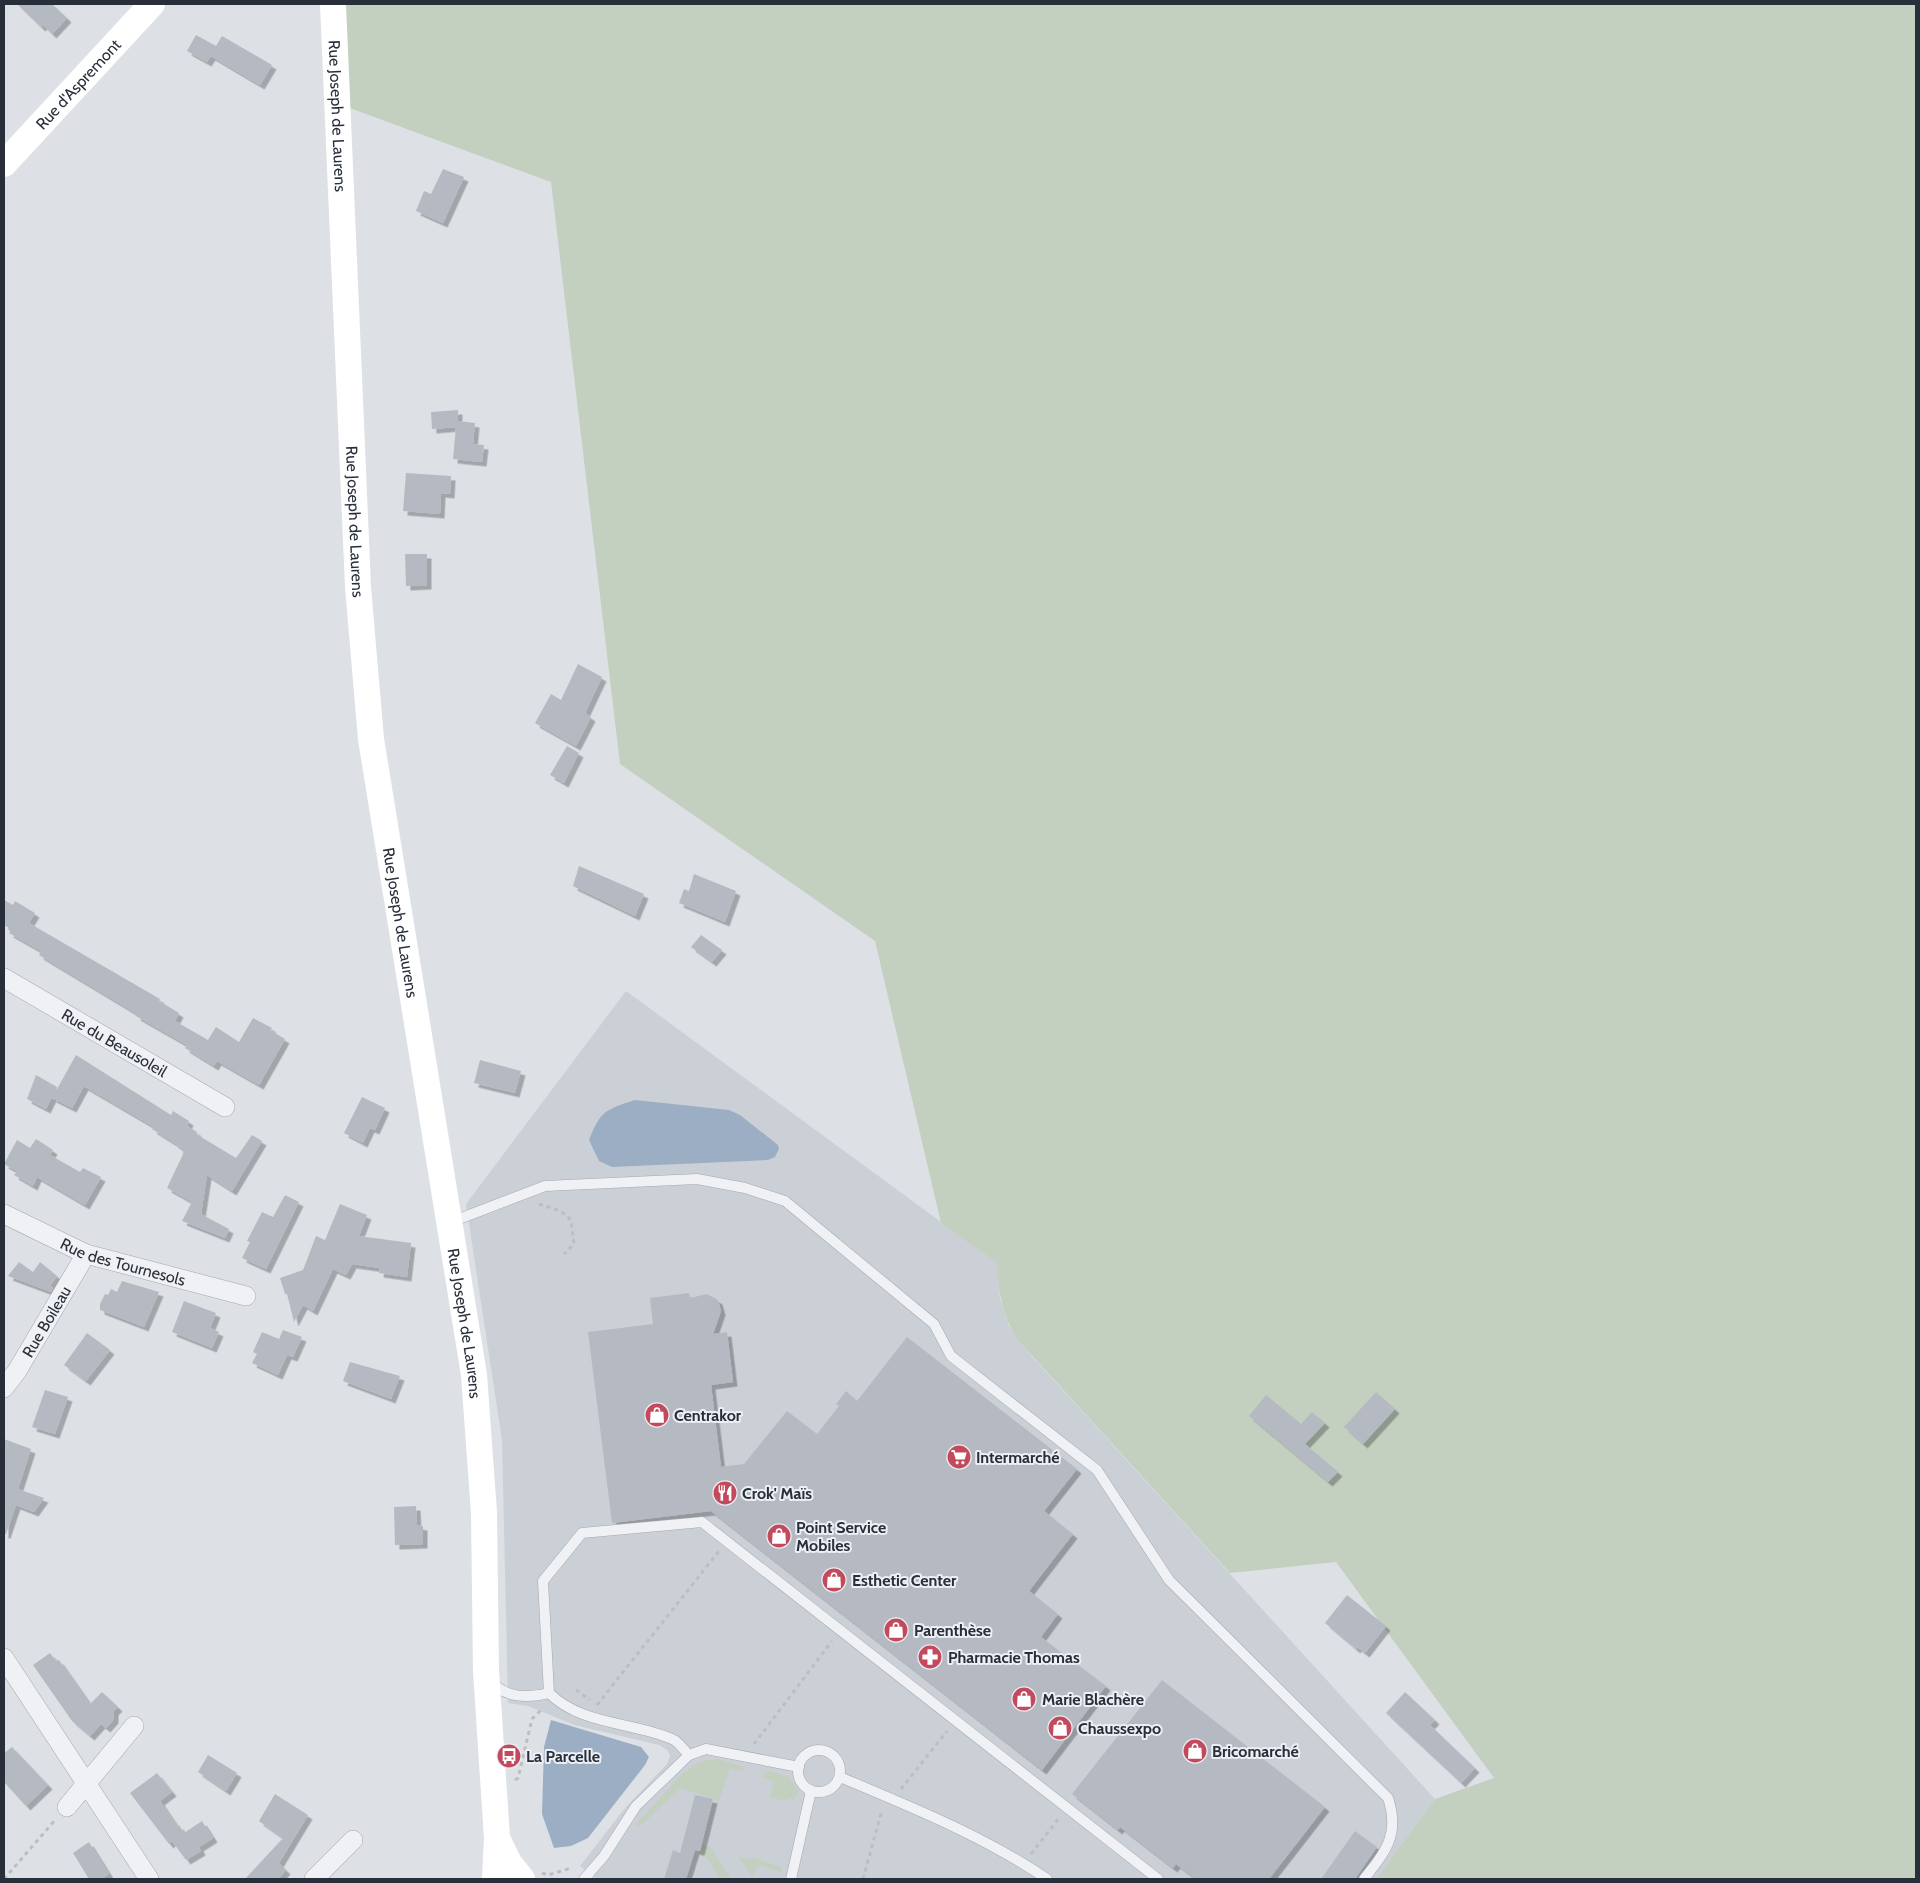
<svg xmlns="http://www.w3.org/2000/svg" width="1920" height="1883" viewBox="0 0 1920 1883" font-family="Cabin,sans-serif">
<defs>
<filter id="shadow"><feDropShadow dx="4.5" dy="4.5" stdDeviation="0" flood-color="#0004"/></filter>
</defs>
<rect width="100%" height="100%" fill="#dde1e6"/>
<path fill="#cbd0d7" d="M626,991L997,1263L1000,1299L1009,1326L1029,1353L1435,1799L1376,1879H597L580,1866L625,1808L667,1764L670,1755L667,1750L659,1745L574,1725L528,1706L508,1703L502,1440L466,1204Z"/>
<g fill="#c3cfbf">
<path d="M344,4H1916V1879H1376L1435,1799L1494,1778L1336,1562L1230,1573L1017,1339C1002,1315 998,1291 997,1263L941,1223L875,941L620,764L551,182L347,107Z"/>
<path d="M717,1759L742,1766L744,1772L730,1768L719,1801L681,1788L640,1826L635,1825L683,1773L699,1762Z"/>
<path d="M769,1771L789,1777L796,1789L799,1790L794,1799L787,1798L786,1801L770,1797L774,1781L763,1778V1774Z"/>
<path d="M702,1844L711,1848L731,1879H720L707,1858L699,1855Z"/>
<path d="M739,1857L752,1860L753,1857L782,1868L780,1872L758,1865L752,1878Z"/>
</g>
<g fill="#9baec3">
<path d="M635,1100L729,1110L740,1115L778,1145L779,1149L775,1157L768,1160L612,1167L599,1161L589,1140C601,1110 605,1110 635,1100Z"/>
<path d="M551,1720L641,1747L649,1757L645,1765L588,1838L571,1846L554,1848L542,1814L544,1747Z"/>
</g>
<g fill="#b5bac2" filter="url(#shadow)">
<path d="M17,4H52L67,18L52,34L43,25L41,27Z"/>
<path d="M196,35L216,46L222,36L272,65L260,85L211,56L207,62L187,51Z"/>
<path d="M443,169L464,177L443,223L416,211L424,191L431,194Z"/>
<path d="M458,410V421L475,423L473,444L484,445L482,462L453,459L456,427L432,429L431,412Z"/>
<path d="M406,473L451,476L450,494L441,493L440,514L403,511Z"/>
<path d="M405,554H427V585L406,586Z"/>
<path d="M578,664L602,677L585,713L591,717L576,746L535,723L551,694L561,700Z"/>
<path d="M567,746L579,753L564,783L550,775Z"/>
<path d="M579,866L644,894L635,916L573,886Z"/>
<path d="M694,874L736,891L725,922L679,903L684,889L689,891Z"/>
<path d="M4,900L13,905L15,901L35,913L29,923L160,999L159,1001L179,1013L175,1021L208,1040L216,1027L239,1042L253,1018L272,1028L270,1030L285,1039L259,1085L217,1061L214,1066L185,1048L187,1045L136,1016L137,1014L39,955L41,951L9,933L11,929L4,925Z"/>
<path d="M701,935L722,950L712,962L691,947Z"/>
<path d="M76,1055L171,1115L173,1111L189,1121L187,1126L197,1132L196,1134L236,1158L252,1135L262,1141L232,1191L207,1175L201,1214L229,1229L225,1238L182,1221L192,1202L167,1188L184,1152L178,1148L179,1146L152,1129L154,1127L84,1086L72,1108L52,1098Z"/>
<path d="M480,1060L521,1071L515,1093L474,1083Z"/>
<path d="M36,1075L57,1087L46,1109L27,1099Z"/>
<path d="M362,1097L385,1108L375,1130L370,1128L363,1143L344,1133Z"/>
<path d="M36,1139L53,1150L50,1155L80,1172L83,1168L101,1177L85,1205L37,1177L33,1186L14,1175L17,1171L4,1164L17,1140L30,1148Z"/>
<path d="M285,1195L299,1202L266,1269L242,1258L250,1242L247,1241L262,1212L273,1217Z"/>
<path d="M340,1204L367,1215L359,1236L411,1243L407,1277L379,1273L380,1268L352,1264L346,1275L333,1269L313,1311L303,1305L294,1322L287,1294H285L280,1278L303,1270L316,1236L325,1240Z"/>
<path d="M19,1262L33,1272L40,1262L57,1276L50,1286L53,1288L51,1292L8,1276Z"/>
<path d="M122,1281L159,1292L144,1327L100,1310V1304L105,1294L108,1295L111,1289L117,1292Z"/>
<path d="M689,1293L690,1298L707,1294L718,1300L721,1311L713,1334L727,1332L733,1382L711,1385L721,1467L744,1464L787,1411L817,1434L839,1406L836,1404L846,1391L857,1401L907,1337L1077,1469L1044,1511L1073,1534L1029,1591L1058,1614L1041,1637L1106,1686L1042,1770L711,1511L612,1523L588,1332L653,1324L650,1298Z"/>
<path d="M184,1301L216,1313L210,1328L219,1332L212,1348L172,1332Z"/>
<path d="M283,1330L302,1337L293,1357L287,1355L278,1375L252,1363L257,1354L253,1352L262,1332L279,1339Z"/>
<path d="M87,1333L110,1350L86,1381L64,1365Z"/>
<path d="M350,1362L400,1376L391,1399L343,1381Z"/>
<path d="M45,1390L68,1397L55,1434L32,1427Z"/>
<path d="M1376,1392L1395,1409L1363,1444L1344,1427Z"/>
<path d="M1266,1395L1301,1424L1312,1412L1325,1423L1305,1444L1338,1472L1328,1482L1249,1416Z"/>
<path d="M4,1439L31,1449L18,1489L44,1498L34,1512L16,1505L6,1534H4Z"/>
<path d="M416,1506L417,1525L423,1526V1544L395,1545L394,1507Z"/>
<path d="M1347,1595L1386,1626L1365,1653L1357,1647L1356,1649L1325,1623Z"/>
<path d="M50,1653L56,1661L59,1660L90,1704L102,1692L118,1707L114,1711V1719L106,1728L101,1724L90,1736L72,1721L33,1665Z"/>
<path d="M1162,1680L1325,1807L1269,1879H1196L1176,1864L1173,1868L1120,1827L1118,1830L1072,1794Z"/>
<path d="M1405,1692L1435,1720L1430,1725L1475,1768L1461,1783L1386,1713Z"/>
<path d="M12,1747L48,1785L26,1806L4,1782V1753Z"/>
<path d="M208,1755L237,1773L226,1791L198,1772Z"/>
<path d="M157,1773L172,1792L160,1801L177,1826L179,1825L184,1833L202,1821L213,1838L199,1847L201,1851L186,1860L172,1841L169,1844L130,1793Z"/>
<path d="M275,1794L308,1815L279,1863L286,1870L278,1879H245L283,1838L259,1821Z"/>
<path d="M695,1795L713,1799L700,1851L695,1850L686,1879H664L673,1850L680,1853Z"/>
<path d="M1355,1831L1377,1847L1355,1879H1321Z"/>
<path d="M89,1842L109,1874L101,1879H89L73,1853Z"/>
</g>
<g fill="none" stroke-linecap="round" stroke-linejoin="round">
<defs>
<g id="service">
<path d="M451,1222L545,1186L697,1179L745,1188L785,1201L934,1324L951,1356L1097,1470L1169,1580L1388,1798C1400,1834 1386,1851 1364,1879"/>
<path d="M491,1679C502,1699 530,1698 549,1693"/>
<circle cx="819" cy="1771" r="21"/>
<path d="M689,1755C684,1750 678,1741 672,1739C632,1722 581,1725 549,1693L543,1581L582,1533L702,1522L1158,1879"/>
<path d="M840,1777C911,1807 984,1836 1047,1879"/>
<path d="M584,1879L604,1856L636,1806L689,1755L706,1749L799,1767"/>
<path d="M791,1879L811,1791"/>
</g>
<g id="minor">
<path id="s1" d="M4,978L225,1107"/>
<path id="s2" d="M4,1214L86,1254L246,1296"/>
<path id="s3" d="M4,1388L17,1371L86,1254"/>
<path d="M4,1658L149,1879"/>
<path d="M67,1807L134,1726"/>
<path d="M314,1879L353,1840"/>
</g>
</defs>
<use href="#service" stroke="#a3a8af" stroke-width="11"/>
<use href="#minor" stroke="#a3a8af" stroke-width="20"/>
<g stroke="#bbbfc4" stroke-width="3" stroke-dasharray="4 4" stroke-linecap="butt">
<path d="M539,1204L561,1211L571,1220L574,1244L564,1254"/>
<path d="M576,1690L590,1700"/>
<path d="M597,1705L719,1551"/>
<path d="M754,1744L832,1641"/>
<path d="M515,1780L518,1778L532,1719L542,1709"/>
<path d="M901,1789L947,1731"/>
<path d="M1031,1854L1059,1818"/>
<path d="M542,1873L548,1875L568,1869L572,1871"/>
<path d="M4,1879L56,1819"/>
<path d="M863,1879L882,1810"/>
</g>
<use href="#service" stroke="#eff1f4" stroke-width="10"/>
<use href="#minor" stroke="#eff1f4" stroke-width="19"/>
<g stroke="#fff" stroke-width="26">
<path id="s4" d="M333,4L358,587L371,739L474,1375L484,1513L486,1671L497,1838L495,1879"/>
<path id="s5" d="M4,164L152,4"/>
<path d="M497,1838L509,1863L522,1879"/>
</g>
</g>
<defs>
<symbol id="shop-disc" viewBox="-11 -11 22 22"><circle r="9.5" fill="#c24a5c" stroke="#eceff4"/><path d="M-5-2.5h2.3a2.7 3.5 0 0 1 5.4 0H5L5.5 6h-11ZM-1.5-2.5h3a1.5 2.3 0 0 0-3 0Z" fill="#fff"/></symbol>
<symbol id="supermarket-disc" viewBox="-11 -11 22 22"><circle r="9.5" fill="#c24a5c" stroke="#eceff4"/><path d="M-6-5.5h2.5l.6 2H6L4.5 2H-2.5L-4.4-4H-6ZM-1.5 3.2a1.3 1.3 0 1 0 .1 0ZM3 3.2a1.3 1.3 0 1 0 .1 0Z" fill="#fff"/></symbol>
<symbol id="restaurant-disc" viewBox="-11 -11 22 22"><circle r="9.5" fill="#c24a5c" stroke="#eceff4"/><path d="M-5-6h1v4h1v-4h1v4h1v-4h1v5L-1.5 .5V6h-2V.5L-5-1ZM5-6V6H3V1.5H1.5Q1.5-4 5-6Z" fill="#fff"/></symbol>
<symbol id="pharmacy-disc" viewBox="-11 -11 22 22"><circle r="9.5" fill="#c24a5c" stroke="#eceff4"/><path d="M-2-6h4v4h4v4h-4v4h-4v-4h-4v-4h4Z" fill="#fff"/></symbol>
<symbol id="bus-disc" viewBox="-11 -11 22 22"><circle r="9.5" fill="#c24a5c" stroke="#eceff4"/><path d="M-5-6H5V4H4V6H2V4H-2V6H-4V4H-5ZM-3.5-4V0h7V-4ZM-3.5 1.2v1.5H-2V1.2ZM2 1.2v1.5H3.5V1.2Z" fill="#fff"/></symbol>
</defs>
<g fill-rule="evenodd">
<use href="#shop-disc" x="643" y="1401" width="28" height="28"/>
<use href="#supermarket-disc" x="945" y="1443" width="28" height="28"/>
<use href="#restaurant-disc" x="711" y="1479" width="28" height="28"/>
<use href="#shop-disc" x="765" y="1522" width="28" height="28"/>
<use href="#shop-disc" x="820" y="1566" width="28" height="28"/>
<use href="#shop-disc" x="882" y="1616" width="28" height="28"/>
<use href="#pharmacy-disc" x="916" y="1643" width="28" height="28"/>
<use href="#shop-disc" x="1010" y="1685" width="28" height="28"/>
<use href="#shop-disc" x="1046" y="1714" width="28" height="28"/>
<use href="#shop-disc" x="1181" y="1737" width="28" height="28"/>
<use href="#bus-disc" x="495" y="1742" width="28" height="28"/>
</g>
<g text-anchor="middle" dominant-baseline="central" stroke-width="4" stroke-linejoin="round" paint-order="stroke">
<g font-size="16" fill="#282f3b" stroke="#eceff4">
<text stroke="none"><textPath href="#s5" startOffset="109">Rue d'Aspremont</textPath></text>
<text stroke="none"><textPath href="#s4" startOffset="112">Rue Joseph de Laurens</textPath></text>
<text stroke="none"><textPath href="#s4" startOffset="518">Rue Joseph de Laurens</textPath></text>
<text stroke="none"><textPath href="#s4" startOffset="922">Rue Joseph de Laurens</textPath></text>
<text stroke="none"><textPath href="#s1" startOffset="128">Rue du Beausoleil</textPath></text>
<text stroke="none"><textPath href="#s2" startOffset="129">Rue des Tournesols</textPath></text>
<text stroke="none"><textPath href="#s3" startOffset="79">Rue Boileau</textPath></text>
<text stroke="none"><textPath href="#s4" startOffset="1328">Rue Joseph de Laurens</textPath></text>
</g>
<g font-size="16" font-weight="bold" fill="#282f3b" stroke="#eceff4" text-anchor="start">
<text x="674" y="1415">Centrakor</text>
<text x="976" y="1457">Intermarché</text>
<text x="742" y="1493">Crok' Maïs</text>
<text x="796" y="1527">Point Service<tspan x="796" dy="18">Mobiles</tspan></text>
<text x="852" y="1580">Esthetic Center</text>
<text x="914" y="1630">Parenthèse</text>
<text x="948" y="1657">Pharmacie Thomas</text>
<text x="1042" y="1699">Marie Blachère</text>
<text x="1078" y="1728">Chaussexpo</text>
<text x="1212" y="1751">Bricomarché</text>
<text x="526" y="1756">La Parcelle</text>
</g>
</g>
<rect width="1920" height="1883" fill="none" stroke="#282f3b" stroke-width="10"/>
</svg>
